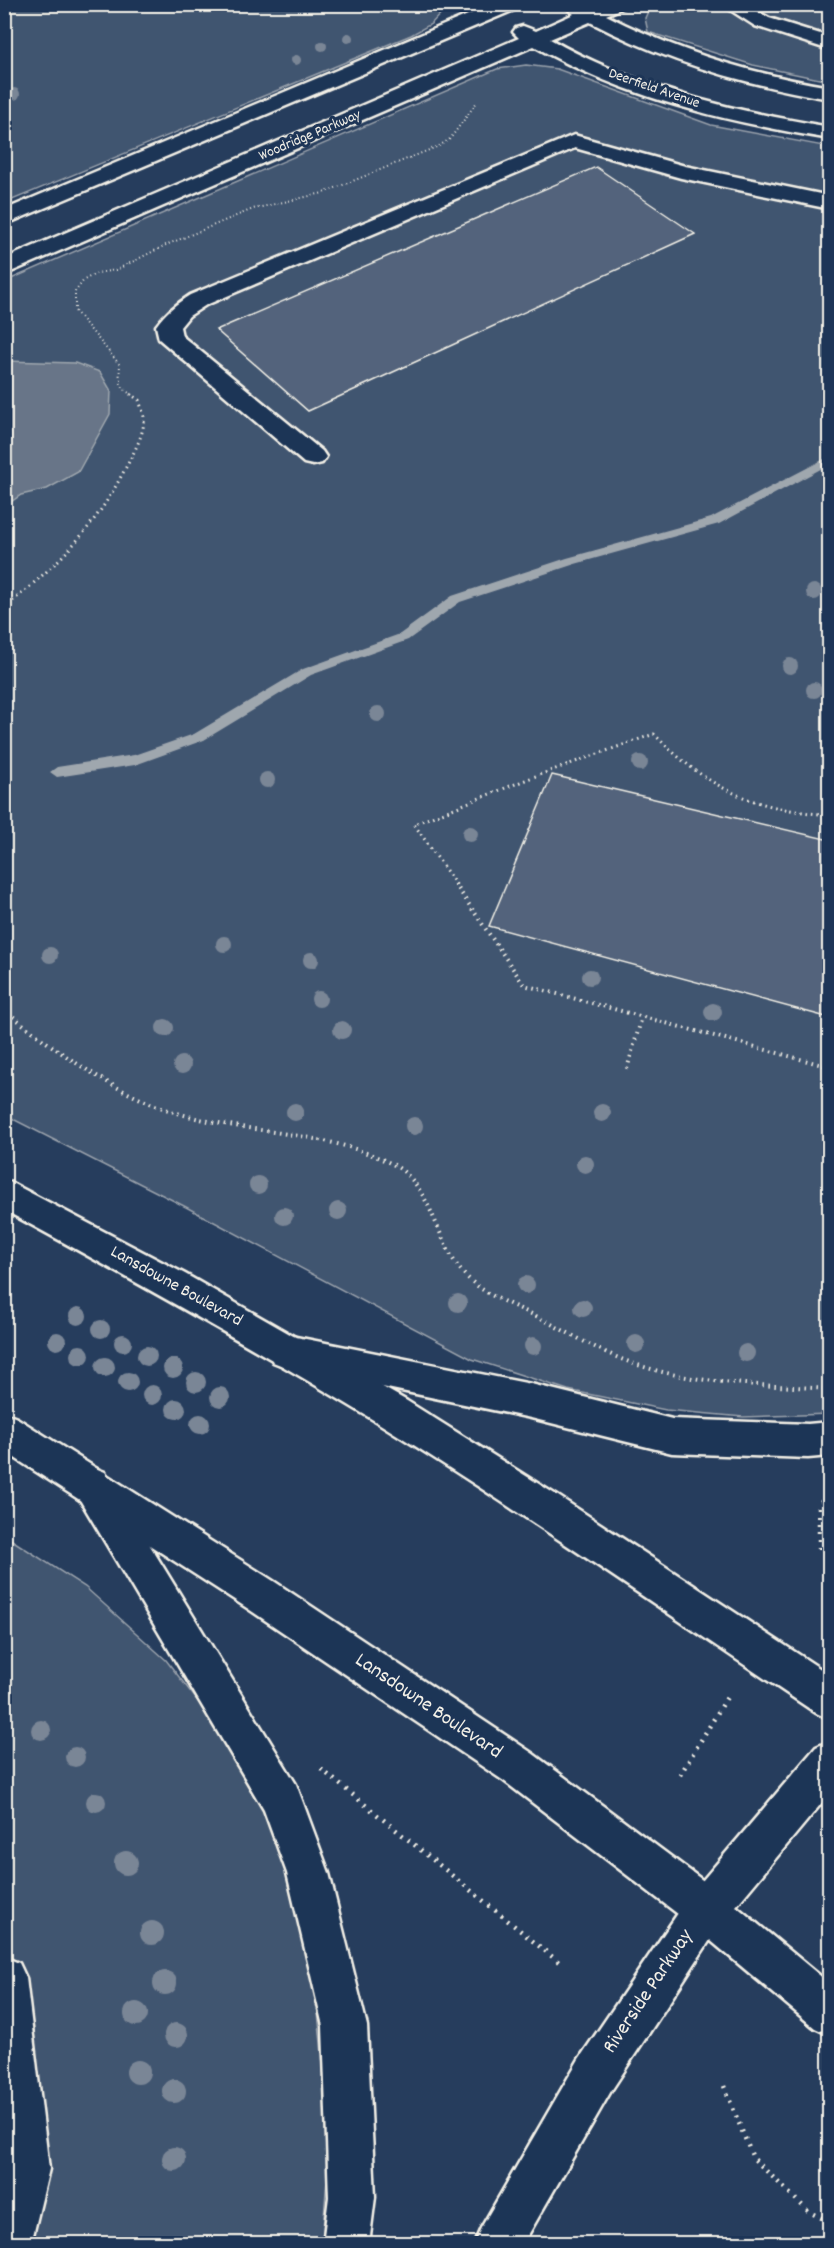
<svg xmlns="http://www.w3.org/2000/svg" width="834" height="2248" viewBox="0 0 834 2248" font-family="Dekko,sans-serif">
<rect width="100%" height="100%" fill="#263d5d"/>
<filter id="ink" filterUnits="userSpaceOnUse"><feTurbulence type="fractalNoise" baseFrequency=".0167" numOctaves="2"/><feDisplacementMap in="SourceGraphic" scale="12" xChannelSelector="R" yChannelSelector="G"/><feConvolveMatrix kernelMatrix="1 2 1 2 8 2 1 2 1" color-interpolation-filters="sRGB"/></filter>
<g filter="url(#ink)">
<g fill="#40546f" stroke="#9aa2ac" stroke-width="1.5">
<path d="M440,5L444,10L431,24L411,35L5,203V5Z"/>
<path d="M658,5H829V81L753,65L648,32L645,18L649,9Z"/>
<path d="M526,65L557,69L711,125L829,147V1414L743,1417L666,1410L568,1390L472,1359L186,1207L5,1115L4,282L497,69Z"/>
<path d="M4,1535L85,1587L166,1660L237,1752L277,1842L314,1970L330,2139L322,2243H5Z"/>
</g>
<path fill="#677588" stroke="#9fa7ae" stroke-width="1.5" d="M5,361L75,363L100,372L111,391L110,414L78,472L47,489L21,495L5,506Z"/>
<g fill="none" stroke-linecap="round" stroke-linejoin="round">
<path fill="#9fa7ae" fill-rule="evenodd" d="M830,456V464L719,524L575,564L460,602L408,640L311,675L204,740L135,765L57,777L50,772L57,767L134,755L194,734L303,669L400,634L452,596L567,558L711,518Z"/>
</g>
<g fill="#52647b" stroke="#f4f1e8" stroke-width="1.5">
<path d="M596,167L695,234L308,411L216,330Z"/>
<path d="M552,775L830,840V1018L489,926Z"/>
</g>
<g fill="none" stroke-linecap="round" stroke-linejoin="round">
<defs>
<g id="minor">
<path d="M494,4H521L519,8L4,225V210Z"/>
<path d="M570,4H585L591,7L597,4H624L622,8L606,15C676,51 752,74 830,87V99C746,85 665,61 590,22L550,39C636,88 733,111 830,127V139C727,122 625,98 534,46L4,275V259L519,38L513,32L516,28L523,26L536,31L574,14L567,8Z"/>
<path d="M721,4H745L769,18L830,37V50L755,26Z"/>
<path d="M574,135L685,166L830,196V209L681,178L575,148L206,305L189,316L180,327L182,336L322,451L326,457L322,463L313,465L304,463L159,339L156,326C166,312 176,304 190,295Z"/>
<path d="M4,1179L185,1274L407,1401L558,1496L830,1675V1719L816,1713C671,1616 528,1516 380,1424C257,1349 131,1279 4,1210Z"/>
<path d="M4,1413L17,1418L275,1582L532,1753L721,1894L727,1909L721,1924L706,1930L691,1924L504,1781L247,1608L4,1451Z"/>
<path d="M4,1957L19,1963L26,1978L49,2169L31,2244H4Z"/>
</g>
<g id="major">
<path d="M286,1335L531,1384L672,1419L808,1424L830,1422V1456L808,1458L672,1453L531,1418L286,1367L273,1362L268,1351L273,1340Z"/>
<path d="M92,1467L105,1472L296,1784L329,1873L367,2026L375,2197L369,2244H323L329,2197L323,2026L287,1873L264,1810L79,1498L73,1485L79,1472Z"/>
<path d="M830,1741V1793L736,1906L830,1984V2035L815,2028L710,1940L611,2091L523,2244H474L481,2228L579,2059L691,1894L816,1747Z"/>
</g>
</defs>
<use href="#minor" stroke="#f4f1e8" stroke-width="5"/>
<use href="#major" stroke="#f4f1e8" stroke-width="5"/>
<path stroke="#f4f1e8" stroke-width="2" stroke-dasharray="1 3" stroke-linecap="butt" d="M132,395C119,387 119,380 120,365L75,311V292L84,280L97,273L116,270L166,245L253,209L323,193L439,146L450,139L477,102"/>
<g stroke="#f4f1e8" stroke-width="3" stroke-dasharray="1.5 4" stroke-linecap="butt">
<path d="M4,608C56,566 94,530 125,469C133,454 142,439 144,422C145,415 141,407 139,400L130,394"/>
<path d="M456,885L414,824L533,777L654,734C708,789 753,809 830,815"/>
</g>
<g stroke="#f4f1e8" stroke-width="4" stroke-dasharray="1.5 4.5" stroke-linecap="butt">
<path d="M455,884L524,985L830,1067"/>
<path d="M4,1009C58,1053 120,1098 188,1116C254,1134 330,1132 392,1164C433,1185 435,1242 464,1274C483,1295 513,1305 538,1317C571,1334 605,1355 641,1366C701,1385 768,1385 830,1389"/>
<path d="M627,1069L642,1017"/>
</g>
<g stroke="#f4f1e8" stroke-width="4.5" stroke-dasharray="2 6" stroke-linecap="butt">
<path d="M819,1549V1503L830,1495"/>
<path d="M321,1769L560,1963"/>
<path d="M680,1775L729,1694"/>
<path d="M724,2086L753,2158L809,2212L830,2222"/>
</g>
<use href="#minor" fill="#1d3557" fill-rule="evenodd"/>
<use href="#major" fill="#1d3557" fill-rule="evenodd"/>
</g>
<g fill="#7a8696">
<circle cx="348" cy="38" r="5"/>
<circle cx="322" cy="46" r="5"/>
<circle cx="296" cy="60" r="5"/>
<circle cx="14" cy="94" r="6"/>
<circle cx="814" cy="592" r="8"/>
<circle cx="790" cy="666" r="8"/>
<circle cx="814" cy="690" r="8"/>
<circle cx="378" cy="714" r="8"/>
<circle cx="640" cy="763" r="8"/>
<circle cx="267" cy="780" r="8"/>
<circle cx="470" cy="834" r="8"/>
<circle cx="224" cy="944" r="8"/>
<circle cx="50" cy="955" r="8"/>
<circle cx="311" cy="960" r="8"/>
<circle cx="590" cy="977" r="8"/>
<circle cx="319" cy="999" r="8"/>
<circle cx="713" cy="1012" r="9"/>
<circle cx="165" cy="1028" r="9"/>
<circle cx="342" cy="1030" r="9"/>
<circle cx="182" cy="1065" r="9"/>
<circle cx="295" cy="1112" r="9"/>
<circle cx="602" cy="1113" r="9"/>
<circle cx="414" cy="1126" r="9"/>
<circle cx="585" cy="1164" r="9"/>
<circle cx="258" cy="1185" r="9"/>
<circle cx="338" cy="1211" r="9"/>
<circle cx="284" cy="1216" r="9"/>
<circle cx="526" cy="1285" r="9"/>
<circle cx="458" cy="1303" r="9"/>
<circle cx="583" cy="1308" r="9"/>
<circle cx="78" cy="1316" r="9"/>
<circle cx="101" cy="1329" r="9"/>
<circle cx="57" cy="1341" r="9"/>
<circle cx="123" cy="1343" r="9"/>
<circle cx="636" cy="1344" r="9"/>
<circle cx="533" cy="1346" r="9"/>
<circle cx="746" cy="1353" r="9"/>
<circle cx="80" cy="1355" r="10"/>
<circle cx="147" cy="1356" r="10"/>
<circle cx="105" cy="1367" r="10"/>
<circle cx="173" cy="1368" r="10"/>
<circle cx="128" cy="1382" r="10"/>
<circle cx="196" cy="1382" r="10"/>
<circle cx="152" cy="1395" r="10"/>
<circle cx="220" cy="1397" r="10"/>
<circle cx="176" cy="1409" r="10"/>
<circle cx="200" cy="1424" r="10"/>
<circle cx="41" cy="1730" r="10"/>
<circle cx="75" cy="1757" r="10"/>
<circle cx="96" cy="1802" r="10"/>
<circle cx="126" cy="1863" r="12"/>
<circle cx="152" cy="1933" r="12"/>
<circle cx="165" cy="1983" r="12"/>
<circle cx="136" cy="2014" r="12"/>
<circle cx="176" cy="2035" r="12"/>
<circle cx="138" cy="2072" r="12"/>
<circle cx="174" cy="2091" r="12"/>
<circle cx="174" cy="2159" r="12"/>
</g>
</g>
<g text-anchor="middle" dominant-baseline="central" stroke-width="6" stroke-linejoin="round" paint-order="stroke">
<g font-size="15" fill="#f4f1e8" stroke="#1d3557">
<text transform="translate(654 89) rotate(19)">Deerfield Avenue</text>
<text transform="translate(310 136) rotate(-23)">Woodridge Parkway</text>
</g>
<g font-size="18" fill="#f4f1e8" stroke="#1d3557">
<text transform="translate(176 1287) rotate(29)">Lansdowne Boulevard</text>
</g>
<g font-size="21" fill="#f4f1e8" stroke="#1d3557">
<text transform="translate(428 1707) rotate(34)">Lansdowne Boulevard</text>
<text transform="translate(649 1992) rotate(-56)">Riverside Parkway</text>
</g>
</g>
<rect width="834" height="2248" fill="none" stroke="#1d3557" stroke-width="24"/>
<rect x="12" y="12" width="810" height="2224" fill="none" stroke="#f4f1e8" stroke-width="2" filter="url(#ink)"/>
</svg>
